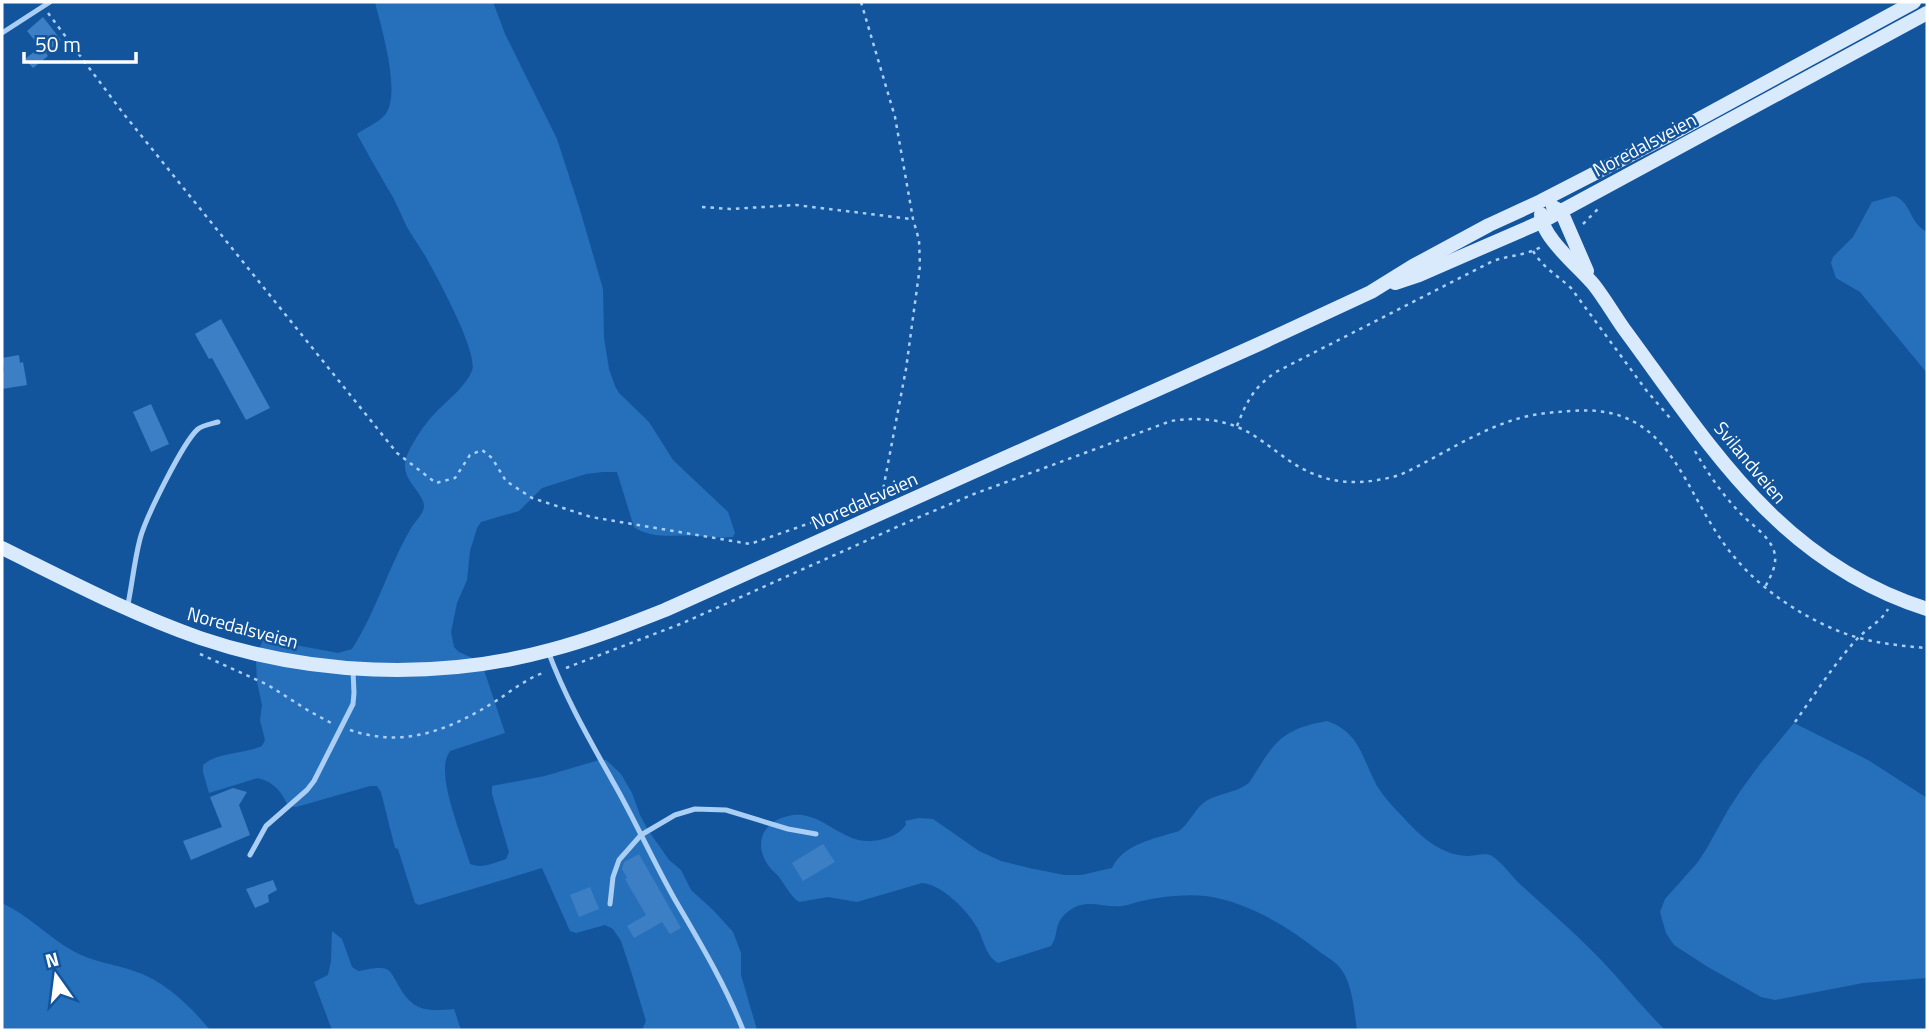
<svg xmlns="http://www.w3.org/2000/svg" width="1929" height="1032" viewBox="0 0 1929 1032" font-family="'Titillium Web',sans-serif">
<rect width="100%" height="100%" fill="#13559d"/>
<g fill="#2670bb">
<path d="M375,2H493L505,34L557,139L580,210L603,289L604,338L609,369L615,386L619,393L649,422L673,460L728,512L735,533L733,537C721,538 711,537 699,536C679,534 651,540 634,527L617,472H602L586,474L542,488L519,511L481,522L477,528L470,551L467,580L457,603L451,632L454,647L459,652L479,661L483,667L505,733L450,751C447,756 445,761 445,767C444,795 462,836 470,864C482,869 494,863 506,859L509,852L492,794V786L545,776L599,760H606L621,774L632,793L640,815L648,830L669,860L681,870L691,890L714,911L733,932L741,953V975L757,1030H642L646,1021L631,971L621,941L613,929L605,925L576,933L570,931L542,868L419,905L415,903L398,849L395,848L381,792L377,786H370L296,807L288,806C282,792 274,782 258,778L209,793L203,772V765C218,752 244,754 262,746L265,740L260,720L262,705L257,682L256,659L263,639L338,653L352,649C376,612 388,568 410,530C414,522 423,515 424,507C425,494 404,482 405,465C405,458 409,451 412,445C419,433 427,421 437,411C449,399 465,387 472,371C479,353 437,277 427,259C421,248 413,238 407,227C401,215 396,201 388,189C378,171 367,153 357,134C365,128 378,123 385,115C402,94 381,27 375,2Z"/>
<path d="M1894,196C1912,202 1908,222 1927,232V373L1860,292L1836,278L1831,263L1833,257L1853,237L1872,202Z"/>
<path d="M1327,721C1361,733 1362,759 1377,786C1384,797 1392,806 1401,815C1418,834 1439,855 1467,856C1474,856 1487,852 1492,856C1503,863 1512,877 1522,886C1556,917 1592,948 1622,983C1636,999 1650,1015 1665,1030H1357C1354,1011 1353,985 1341,969C1336,962 1327,957 1320,952C1287,926 1248,902 1206,896C1185,894 1163,896 1142,901C1136,902 1129,905 1122,906C1104,908 1087,898 1070,910C1052,923 1060,933 1051,946L998,963C986,956 984,941 978,929C969,912 942,884 922,883L857,902L828,897L799,902C790,896 786,886 779,877C776,873 771,870 768,865C752,841 765,819 793,815C820,811 842,842 869,841C881,841 900,836 906,824L905,821L919,818L933,819L979,851L1001,861L1029,868L1064,875H1081L1112,868C1124,843 1155,839 1179,831C1190,823 1195,808 1206,801C1219,793 1236,793 1249,783C1274,744 1278,730 1327,721Z"/>
<path d="M1794,723L1868,760L1927,798V978L1863,983L1775,1000L1761,997L1708,967L1674,945L1666,933L1660,912L1665,899L1698,862L1707,848L1728,810L1741,790L1760,764Z"/>
<path d="M2,903C28,915 48,937 73,951C92,962 114,964 134,971C165,981 190,1006 210,1030H2Z"/>
<path d="M332,931L342,939L352,967L358,971C366,970 378,966 386,969C391,971 393,976 396,981C411,1010 423,1012 454,1009L461,1030H332L314,982L328,975L331,961Z"/>
</g>
<g fill="#3c7fc4">
<path d="M43,17L61,40L46,53L48,56L33,68L25,59L40,47L27,31Z"/>
<path d="M221,319L270,408L246,420L212,358L209,359L195,334Z"/>
<path d="M19,355L20,363L23,362L27,385L2,389V371H4L2,358Z"/>
<path d="M151,404L169,444L151,452L133,412Z"/>
<path d="M233,788L247,792L239,805L250,835L191,860L183,841L222,827L210,797Z"/>
<path d="M823,844L835,862L803,881L792,863Z"/>
<path d="M639,854L681,928L670,934L662,922L634,938L627,926L646,915L625,879L627,878L622,869L624,862Z"/>
<path d="M273,880L277,890L268,895L269,902L255,908L246,889Z"/>
<path d="M590,887L599,909L579,917L570,895Z"/>
</g>
<g fill="none" stroke-linecap="round" stroke-linejoin="round">
<g stroke="#aacef4" stroke-width="2.5" stroke-dasharray="3.5 5" stroke-linecap="butt">
<path d="M861,2L895,117L913,219L919,240L920,266L906,369L882,495"/>
<path d="M48,13L123,113L397,453L436,483L455,478L470,455L482,450L492,458L506,481L532,498L591,517L750,544L842,512L882,495"/>
<path d="M702,207L730,209L796,205L911,219"/>
<path d="M1583,224L1598,209"/>
<path d="M1533,251C1543,268 1557,275 1571,288L1646,390L1670,418"/>
<path d="M1237,426C1247,401 1253,388 1276,372L1493,261C1510,255 1524,256 1541,247"/>
<path d="M1695,451C1708,474 1723,495 1741,514C1752,525 1769,536 1774,551C1778,564 1771,576 1765,587"/>
<path d="M200,654L268,685L309,711L333,724"/>
<path d="M566,668L683,623L917,518L974,494L1171,421C1201,416 1233,420 1259,439C1277,451 1293,466 1314,474C1341,486 1372,483 1400,475C1441,456 1480,428 1524,417C1540,413 1556,412 1571,411C1676,402 1681,496 1736,559C1765,593 1807,620 1849,635C1874,643 1901,646 1927,648"/>
<path d="M1795,722C1815,694 1834,664 1857,639C1867,628 1881,622 1888,609"/>
<path d="M350,730C405,749 452,729 499,699C514,689 529,677 546,672"/>
</g>
<g stroke="#aacef4" stroke-width="5">
<path d="M2,33L50,2"/>
<path d="M127,609C132,586 134,562 140,539C145,519 183,442 198,429C203,425 211,424 218,422"/>
<path d="M548,651C565,697 588,737 612,780C634,818 652,859 674,898C699,941 725,984 743,1030"/>
<path d="M250,855L266,826L307,790L314,781L353,704L354,693L353,671"/>
<path d="M610,904L613,877L619,860L641,835L675,815L695,809L726,810L788,829L816,834"/>
</g>
<g stroke="#d9eafd" stroke-width="14">
<path d="M1553,207L1561,211L1587,271"/>
<path d="M1541,214C1541,237 1579,267 1594,285C1605,299 1614,315 1624,329C1711,447 1779,562 1927,609"/>
<path d="M1395,283L1419,275L1541,222L1927,13"/>
<path d="M2,548C67,580 131,614 200,638C309,675 437,681 550,650C589,640 627,625 665,610L1259,344L1371,292L1413,266L1489,225L1541,201L1677,131L1914,2"/>
</g>
</g>
<g text-anchor="middle" dominant-baseline="central" stroke-width="5" stroke-linejoin="round" paint-order="stroke">
<g font-size="19" fill="#fff" stroke="#13559d">
<text transform="translate(1644 144) rotate(-28)">Noredalsveien</text>
<text transform="translate(1751 462) rotate(50)">Svilandveien</text>
<text transform="translate(864 500) rotate(-24)">Noredalsveien</text>
<text transform="translate(243 627) rotate(15)">Noredalsveien</text>
</g>
</g>
<rect width="1929" height="1032" fill="none" stroke="#ffffff" stroke-width="7"/>
<g transform="translate(56 976) rotate(346)" stroke="#13559d" stroke-width="5" paint-order="stroke">
<path d="M0-5L12 26L0 18L-12 26Z" fill="#ffffff"/>
<text y="-10" font-size="19" font-weight="bold" text-anchor="middle" fill="#ffffff">N</text>
</g>
<path d="M24 52v10h112v-10" fill="none" stroke="#ffffff" stroke-width="3.5"/>
<text x="35" y="52" font-size="21" fill="#ffffff" stroke="#13559d" stroke-width="5" paint-order="stroke">50 m</text>
</svg>
